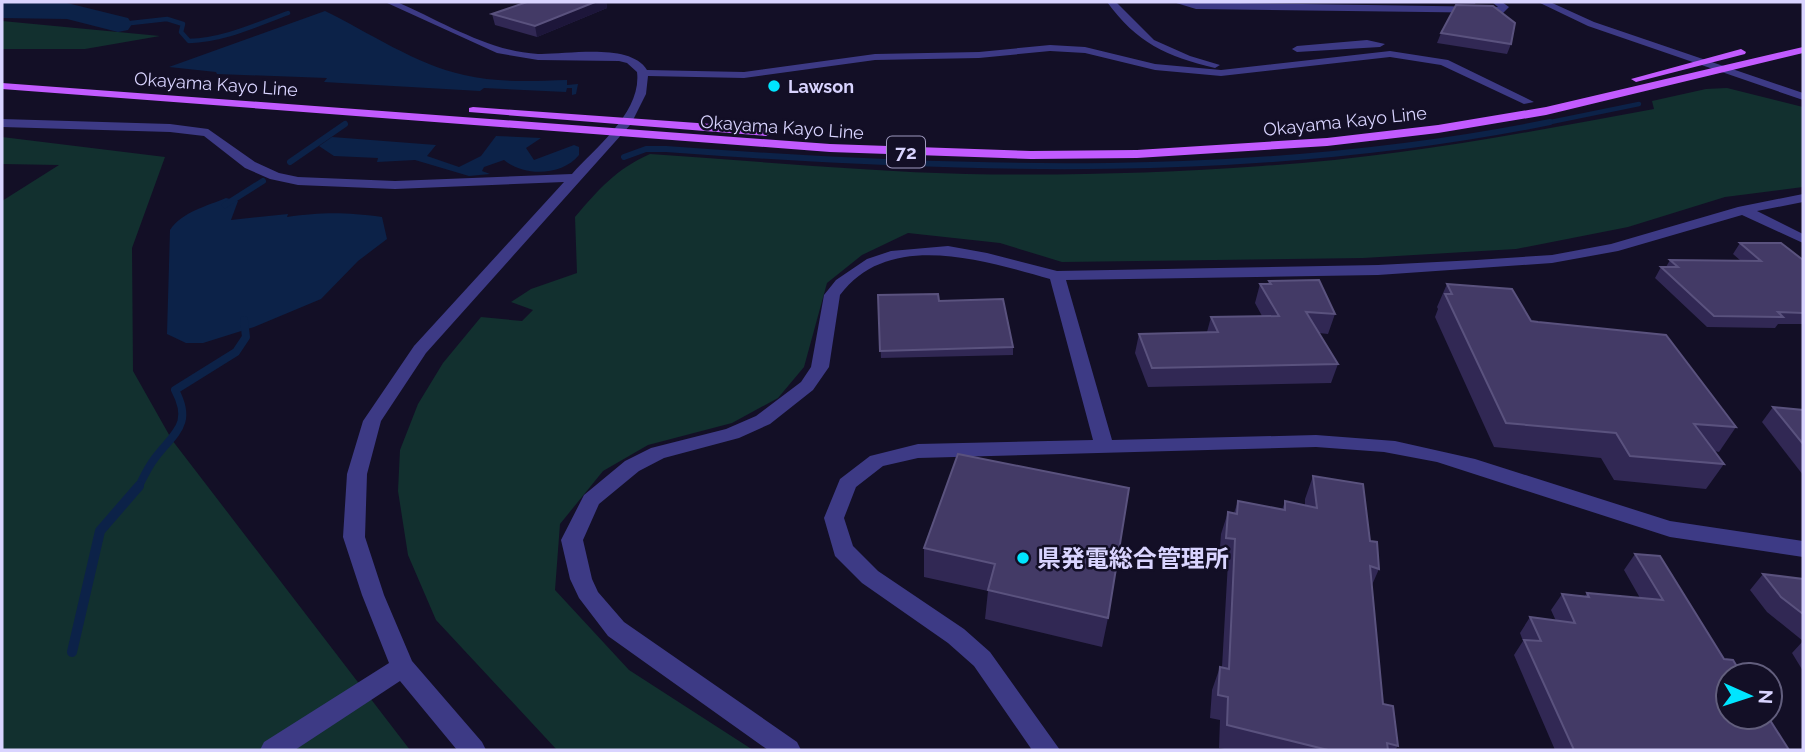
<svg xmlns="http://www.w3.org/2000/svg" width="1805" height="752" viewBox="0 0 1805 752" font-family="Raleway,'Noto Sans JP',sans-serif">
<rect width="100%" height="100%" fill="#130f26"/>
<g fill="#12302f">
<path d="M2,21L160,36L85,49H2Z"/>
<path d="M1727,88L1803,107V187L1725,197L1628,227L1516,249L1363,258L1062,262L1000,243L908,233L862,255L827,283L804,367L778,398L732,423L648,445L603,471L560,524L555,590L629,670L753,750H557L436,620L408,555L398,491L400,450L418,404L443,363L481,317L522,321L533,310L511,302L531,289L577,273L575,217C600,188 615,170 650,154C755,161 861,171 966,174C1064,176 1164,173 1262,166C1394,158 1524,133 1654,109L1652,101L1706,89Z"/>
<path d="M2,137L165,157L132,248L133,371L172,440L410,750H2V201L59,165L2,164Z"/>
</g>
<g fill="#0c2248">
<path d="M325,11C368,32 417,65 464,75C497,83 533,81 567,80V85L578,84L576,94L572,95V88H567L566,92L484,88L480,91L324,82L327,78L217,74L216,72L169,67Z"/>
<path d="M496,136L541,138L526,148L534,160L574,145L579,147V155C562,176 524,177 504,160L484,167L482,171L490,174L469,176L415,160L377,162L378,158L334,156L319,146L332,137L436,145L427,156L459,167L481,156Z"/>
<path d="M226,198L238,201L231,220L288,214L287,217C323,212 344,212 382,217L387,239L358,261L321,299L254,327L203,343H186L167,334L170,230C182,212 207,206 226,198Z"/>
</g>
<g fill="none" stroke-linecap="round" stroke-linejoin="round">
<g stroke="#0c2248" stroke-width="4.5">
<path d="M131,23L167,19L183,24L181,32L189,41C224,40 255,25 288,13"/>
<path d="M1541,124L1639,104"/>
</g>
<g stroke="#0c2248" stroke-width="6">
<path d="M624,157L646,149H666C960,171 1259,181 1550,122"/>
<path d="M290,162L345,124"/>
<path d="M225,205L263,181"/>
</g>
<path stroke="#0c2248" stroke-width="8" d="M138,488C143,478 148,467 155,458C175,432 193,424 175,390L236,352L246,337L244,320"/>
<path stroke="#0c2248" stroke-width="10" d="M72,652L100,531L139,486"/>
<path fill="#0c2248" fill-rule="evenodd" d="M2,2L67,3L128,18L132,24L128,30L118,32L67,19L2,18Z"/>
<g fill="#3d3a85" fill-rule="evenodd">
<path d="M385,2H397C441,21 490,52 538,54C566,55 630,42 647,70L744,72L875,54L979,52L1050,45L1085,47L1155,64L1221,70L1390,51L1448,60L1534,102L1524,104L1441,65L1390,57L1221,76L1155,70L1085,53L1050,51L979,58L875,60L744,78L648,76L646,94L631,124L426,353L381,421L367,474L365,537L384,595L412,661L482,742L486,750H457L400,681L295,750H260L264,742L389,663L362,595L343,537L347,474L363,421L414,346L564,182L395,189L298,185L270,179L245,168L204,136L170,132L2,127V119L170,124L208,129L255,162L279,173L298,177L395,181L572,174C596,147 642,112 637,72L627,63L619,61L538,60L497,53Z"/>
<path d="M1107,2H1116L1154,40L1190,56L1220,65L1215,68C1166,56 1137,43 1107,2Z"/>
<path d="M1173,2L1498,7L1492,2H1502L1509,7L1503,13L1196,9Z"/>
<path d="M1538,2H1550L1594,22L1803,93V100L1588,26Z"/>
<path d="M1367,40L1385,44L1380,47L1297,52L1292,49L1297,46Z"/>
<path d="M1803,194V202L1757,211L1803,234V243L1742,215L1618,251L1552,263L1378,275L1066,280L1112,440L1316,435L1395,441L1475,459L1670,521L1803,541V557L1670,537L1437,462L1384,452L1316,447L918,458L883,466L856,487L844,518L853,546L878,571L964,629L990,652L1060,750H1032L974,666L948,643L862,583L835,556L824,518L840,479L870,456L918,444L1093,440L1050,279C985,261 889,229 840,295L829,367L813,390L770,424L739,438L664,458L639,471L599,504L583,540L592,579L598,592L624,622L797,742L801,750H768L608,636L579,598L570,579L561,540L584,495L625,461L651,448L726,429L756,416L801,382L811,367L824,295L836,280L867,259L891,251L948,246L987,253L1057,271L1378,265L1476,260L1552,255L1611,244L1738,207Z"/>
</g>
<g fill="#c25bff" fill-rule="evenodd">
<path d="M1803,47V53L1546,115L1438,133L1327,146L1137,158L1031,159L830,152L2,89V83L830,144L1031,151L1137,150L1327,138L1438,125L1546,107Z"/>
<path d="M1741,49L1746,52L1745,54L1636,82L1631,79Z"/>
<path d="M473,107L766,128L772,132L766,136L469,112V108Z"/>
</g>
</g>
<g fill="#312854">
<path d="M527,2H606L607,8L537,37L495,25L492,14Z"/>
<path d="M1426,2H1476L1475,4L1427,3Z"/>
<path d="M1441,33L1511,44L1507,54L1437,43Z"/>
<path d="M1740,243L1803,260V324H1778L1775,328L1707,327L1655,278L1661,267H1666L1670,260L1741,261L1733,254Z"/>
<path d="M1269,281L1335,314L1328,334L1319,333L1338,364L1331,383L1148,387L1135,353L1139,334L1207,332L1211,317L1262,316L1255,303L1260,284H1268Z"/>
<path d="M1447,284L1531,321L1736,427L1719,452L1714,451L1724,464L1706,489L1614,480L1601,458L1494,447L1435,317L1438,309L1437,307Z"/>
<path d="M878,295L939,301L1013,347V355L881,358Z"/>
<path d="M1773,407L1803,410V475L1762,422Z"/>
<path d="M958,454L1108,618L1102,647L985,619L988,591L924,577V548Z"/>
<path d="M1313,476L1370,541L1379,569L1372,585L1383,704L1398,746L1395,750H1229L1219,748L1220,720L1210,718L1212,690L1220,667H1222L1228,562L1219,561L1221,534L1228,512L1234,513L1238,501L1282,510L1285,501L1305,505V499Z"/>
<path d="M1635,554L1724,659L1789,750H1555L1514,655L1523,641L1520,633L1530,617L1556,621L1551,610L1562,594L1585,596L1587,593L1640,598L1624,570Z"/>
<path d="M1763,574L1803,579V671L1792,653L1803,641L1767,612L1750,590Z"/>
</g>
<path fill="#1d163a" d="M595,2H606L607,8L537,37L535,26Z"/>
<g fill="#433a66" stroke="#5a527e" stroke-width="2">
<path d="M527,2H595L535,26L492,14Z"/>
<path d="M1456,5L1493,6L1515,23L1511,44L1441,33Z"/>
<path d="M1740,243H1781L1803,260V313L1778,312L1783,317L1714,316L1661,267H1678L1670,260L1761,261Z"/>
<path d="M1319,280L1335,314L1306,312L1338,364L1152,368L1139,334L1218,332L1211,317L1279,316L1260,284H1271L1269,281Z"/>
<path d="M1447,284L1512,289L1531,321L1538,322L1666,335L1736,427L1694,424L1724,464L1630,456L1616,433L1506,423L1445,294H1452Z"/>
<path d="M938,294L939,301L1003,299L1013,347L880,351L878,295Z"/>
<path d="M1773,407L1803,410V444Z"/>
<path d="M958,454L1129,488L1108,618L988,590L995,564L924,548Z"/>
<path d="M1313,476L1363,484L1370,541L1377,542L1379,569L1370,566L1383,704L1393,706L1398,746L1387,743L1388,750H1328L1227,725L1228,697L1218,695L1220,667L1229,669L1235,539L1226,538L1228,512L1237,514L1238,501L1285,510V501L1317,508Z"/>
<path d="M1635,554L1660,556L1724,659L1733,660L1742,675H1728V717H1768L1789,750H1574L1524,640L1541,641L1530,617L1575,623L1562,594L1589,597L1587,593L1663,600Z"/>
<path d="M1763,574L1803,579V614L1781,597Z"/>
</g>
<g fill="#00e5ff" stroke="#130f26" stroke-width="2.5">
<circle cx="774" cy="86" r="7"/>
<circle cx="1023" cy="558" r="7"/>
</g>
<g text-anchor="middle" dominant-baseline="central" stroke-width="5" stroke-linejoin="round" paint-order="stroke">
<g font-size="18" fill="#d9d4ff" stroke="#130f26">
<text transform="translate(216 84) rotate(4)">Okayama Kayo Line</text>
<text transform="translate(1345 121) rotate(-6)">Okayama Kayo Line</text>
<text transform="translate(782 127) rotate(4)">Okayama Kayo Line</text>
</g>
<g font-size="18" font-weight="bold" fill="#d9d4ff" stroke="#130f26" text-anchor="start">
<text x="788" y="86">Lawson</text>
</g>
<rect fill="#130f26" stroke="#9e99be" stroke-width="2" x="887" y="136.5" width="38" height="31" rx="5"/>
<g font-size="19" font-weight="bold" fill="#d9d4ff">
<text x="906" y="152">72</text>
</g>
<g font-size="24" font-weight="bold" fill="#d9d4ff" stroke="#130f26" text-anchor="start">
<text x="1037" y="558">県発電総合管理所</text>
</g>
</g>
<rect width="1805" height="752" fill="none" stroke="#d9d4ff" stroke-width="7"/>
<g transform="translate(1749 696) rotate(93)"><circle r="33" fill="#130f26" stroke="#625e7d" stroke-width="2"/>
<path d="M0-5L12 26L0 18L-12 26Z" fill="#00e5ff"/>
<text y="-10" font-size="19" font-weight="bold" text-anchor="middle" fill="#d9d4ff">N</text>
</g>
</svg>
